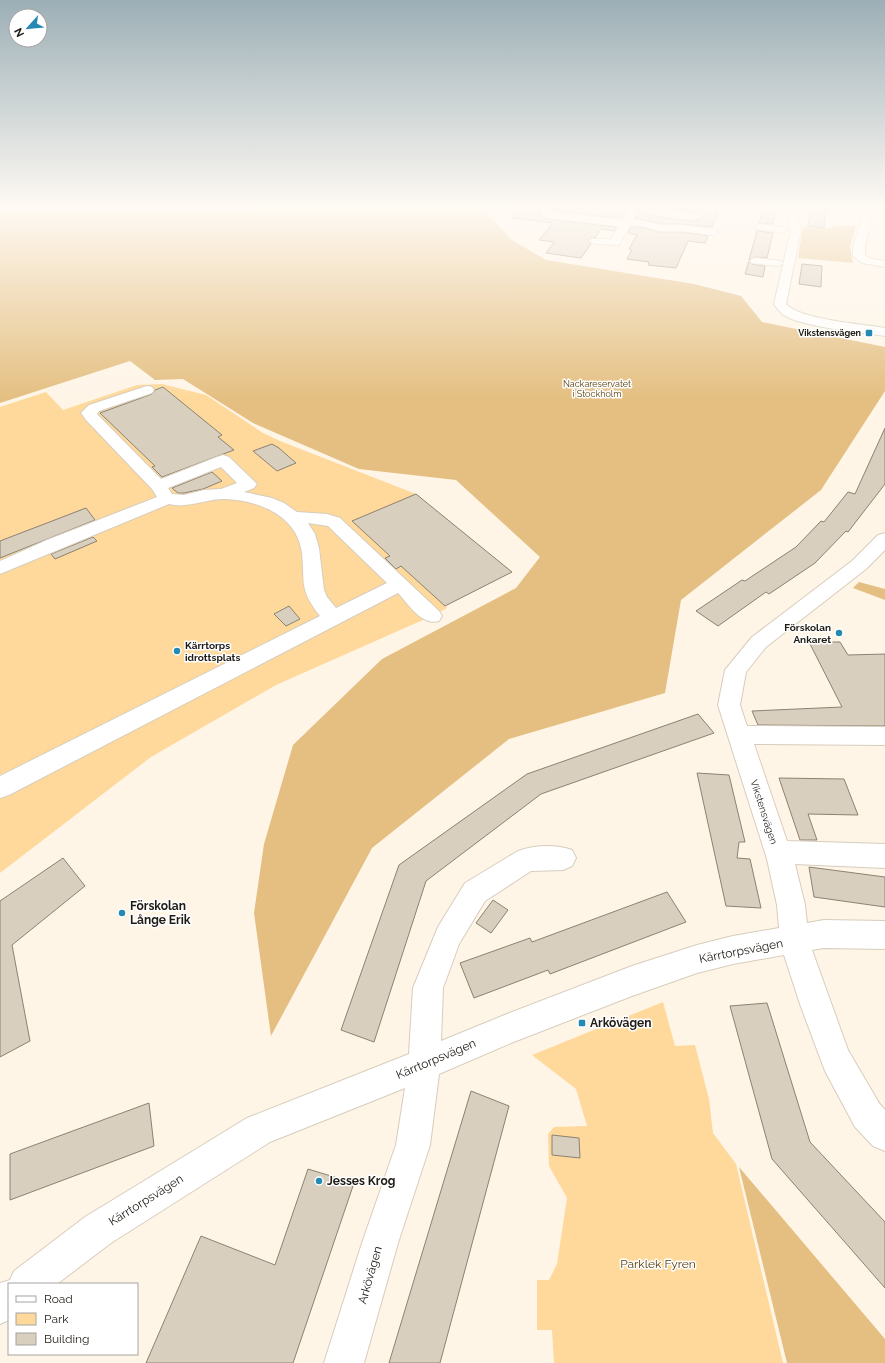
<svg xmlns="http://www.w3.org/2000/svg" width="885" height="1363" viewBox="0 0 885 1363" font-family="Raleway,sans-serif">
<rect width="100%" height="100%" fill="#fef5e7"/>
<g fill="#fed99b">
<path d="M162,384L206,395L263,433L280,441L416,494L512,572L445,606L447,608L432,616L276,685L151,757L0,873V407L46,392L63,410L137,385Z"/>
<path d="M663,1002L675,1046L695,1045L709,1099L713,1133L736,1164L783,1363H554L552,1330H537V1280H549L557,1264L567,1198L549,1166L548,1134L554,1127L587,1126L576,1089L532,1055Z"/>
</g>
<g fill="#e4bf81">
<path d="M0,209H483L512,240L546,260L694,284L741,296L762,322L885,347V391L821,490L681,600L665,693L509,739L372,848L271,1036L254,913L264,844L293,745L382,659L516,588L540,557L456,480L359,469L253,423L183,379L155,380L130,361L0,403Z"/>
<path d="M840,226H856L850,247L853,263L798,258L803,227L826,228Z"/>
<path d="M859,582L885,589V600L853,588Z"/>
<path d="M739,1167L885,1339V1363H787Z"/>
</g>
<g fill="#d9cfbe" stroke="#8b8272">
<path d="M512,209H539L543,218L548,219L616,227L614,231L601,229L595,238H590L588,241L591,244L581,258L546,253L554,242L539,240L553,223L512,218Z"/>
<path d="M552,209H631L626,210L621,218L553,211Z"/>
<path d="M631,209H640L642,212L664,218L691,221L698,220L702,217L696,213L665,209H719L712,227L680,224H661L635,218L637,213Z"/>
<path d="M763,209H776L773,224L759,223Z"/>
<path d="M811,209H826L824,228L808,226Z"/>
<path d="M631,227H643L660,232H680L708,236L705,243L688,241L676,268L648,265L649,262L627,259L632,250L629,249L637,235L628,233Z"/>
<path d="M757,231L773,233L767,258L756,257L749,260Z"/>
<path d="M749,261L752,264L765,266L763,277L745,274Z"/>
<path d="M802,264L822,266L821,287L799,284Z"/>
<path d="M163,387L222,435L218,437L234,450L162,477L152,467L155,466L100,413L152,394L155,390Z"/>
<path d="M885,428V484L848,532L846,531L815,563L769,594L766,592L718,626L696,611L742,580L745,581L796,547L821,521L824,522L848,492L855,494Z"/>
<path d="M272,444L279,448L296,463L277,471L253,451Z"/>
<path d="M212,472L222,481L203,489L184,493H178L172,488Z"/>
<path d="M416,494L512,572L445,606L401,566L396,569L385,558L390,556L352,521Z"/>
<path d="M86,508L95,520L0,558V541Z"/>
<path d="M93,537L97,541L55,559L51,554Z"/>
<path d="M289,606L300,619L286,626L274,614Z"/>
<path d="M809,642H840L848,655L885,654V726L758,725L752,711L842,707Z"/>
<path d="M698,714L714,733L541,794L426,881L374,1042L341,1030L399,865L527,774Z"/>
<path d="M697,773L729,775L745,842H739L737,858L750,859L761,908L726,906Z"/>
<path d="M779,778L844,779L858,815L808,814L817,840H800Z"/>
<path d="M63,858L85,886L12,945L30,1041L0,1057V901Z"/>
<path d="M809,867L885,877V907L814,897Z"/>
<path d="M667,892L686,922L550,974L548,970L474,998L460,963L530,938L532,942Z"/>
<path d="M493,900L508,910L491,933L476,923Z"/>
<path d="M767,1003L810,1142L885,1222V1288L772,1159L730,1006Z"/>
<path d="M471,1091L509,1106L440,1363H389Z"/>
<path d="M149,1103L154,1146L10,1200V1154Z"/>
<path d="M552,1135L579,1138L580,1158L552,1155Z"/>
<path d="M308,1169L354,1183L293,1363H146L201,1236L275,1265Z"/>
</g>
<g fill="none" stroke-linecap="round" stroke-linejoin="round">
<defs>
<g id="minor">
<path d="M540,209H550L552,212L622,220L627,211L631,210L636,213L633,219L661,225H680L714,229L719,232L714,235L680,231H660L643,226L630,225L619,245L595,244L589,241L591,239H611L619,226L548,218L544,217Z"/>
<path d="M641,209H657L696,214L701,217C695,224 653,214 642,211Z"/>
<path d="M780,209H790L799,218L801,230L786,304C801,320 862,324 885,328V336C861,332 799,327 782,314C779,311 776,307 774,304L791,230L789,219Z"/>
<path d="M864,209H874L865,247V255L869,258L885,261V267L862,263L853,256V247Z"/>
<path d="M761,224L783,227L788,230L783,233L757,229L756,227L757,225Z"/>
<path d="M756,258L781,261L783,263L781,265L777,266L752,263L750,261L752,259Z"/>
<path d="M147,386L152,387L154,390L152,393L99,411L97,414L161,479L217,457L223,455L229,457L257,484L254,488L244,492L272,498L284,503L297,512L327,514L340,518L439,611L442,616L439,621C422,626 409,605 398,593L9,795L0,798V776L320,616C299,589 305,584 302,553C297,515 258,500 224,499C210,499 198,504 184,505C180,506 174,505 169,504L0,574V561L47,540L157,497L152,489L86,420L81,413L89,405ZM221,467L237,483L221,489L204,490L184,495L172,494L168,488ZM308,523L328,526L387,583L336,608L327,597L324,590L319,548L315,534Z"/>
<path d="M885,533V550L866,569L766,647L746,672L740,705L747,726L885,727V745L754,744L787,841L885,844V868L795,864L805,905L807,923L824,920L885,921V949L824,948L812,950L848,1050L879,1103L885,1110V1151L873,1146L855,1127L825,1071L801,1007L784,955L733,964L697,973L632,996L511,1043L439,1074L430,1145L398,1243L364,1363H324L362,1243L396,1145L405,1088L270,1142L111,1243L57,1284H9V1320L0,1324V1283L10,1280L14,1271L85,1217L247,1118L409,1054L413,988L438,927L465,883L518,851C534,845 556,844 572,850L576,858L572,866L563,870L531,871L485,901L459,944L443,988L441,1041L507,1014L632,966L697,945L733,936L779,928L777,905L767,859L718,705L725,670L752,637L852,561L878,535Z"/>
</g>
</defs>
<use href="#minor" stroke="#d7cdbc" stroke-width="2"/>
<use href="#minor" fill="#fff" fill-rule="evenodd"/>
</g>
<linearGradient id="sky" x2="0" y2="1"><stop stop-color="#9cafb6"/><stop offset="0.52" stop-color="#fffaf4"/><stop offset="1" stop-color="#fffaf4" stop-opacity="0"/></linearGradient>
<rect width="885" height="399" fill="url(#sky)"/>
<g fill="#258ab3" stroke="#fff" stroke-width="1.5">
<rect x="865" y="329" width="8" height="8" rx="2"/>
<circle cx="839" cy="633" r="4"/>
<circle cx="177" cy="651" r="4"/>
<circle cx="122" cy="913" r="4"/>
<rect x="578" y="1019" width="8" height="8" rx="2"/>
<circle cx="319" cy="1181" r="4"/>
</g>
<g text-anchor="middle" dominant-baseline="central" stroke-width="3" stroke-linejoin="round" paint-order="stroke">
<g font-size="9" font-weight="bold" fill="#1f1b15" stroke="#fff" text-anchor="end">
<text x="861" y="333">Vikstensvägen</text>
</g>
<g font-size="9" fill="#553d0a" stroke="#fff">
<text x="597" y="384">Nackareservatet<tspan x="597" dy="10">i Stockholm</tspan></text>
</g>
<g font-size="10" font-weight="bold" fill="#1f1b15" stroke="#fff" text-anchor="end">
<text x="831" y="627">Förskolan<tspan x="831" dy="12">Ankaret</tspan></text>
<text x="185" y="645" text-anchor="start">Kärrtorps<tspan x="185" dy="12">idrottsplats</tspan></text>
</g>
<g font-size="10" fill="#1f1b15" stroke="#fff">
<text transform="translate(764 812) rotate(72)">Vikstensvägen</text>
</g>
<g font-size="12" font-weight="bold" fill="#1f1b15" stroke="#fff" text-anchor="start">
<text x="130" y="906">Förskolan<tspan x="130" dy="14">Långe Erik</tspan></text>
<text x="590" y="1023">Arkövägen</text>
<text x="327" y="1181">Jesses Krog</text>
</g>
<g font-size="12" fill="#1f1b15" stroke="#fff">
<text transform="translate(741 951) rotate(-11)">Kärrtorpsvägen</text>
<text transform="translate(436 1059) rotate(-23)">Kärrtorpsvägen</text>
<text transform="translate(146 1200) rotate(-32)">Kärrtorpsvägen</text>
<text transform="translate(370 1275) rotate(-74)">Arkövägen</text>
</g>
<g font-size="12" fill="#553d0a" stroke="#fff">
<text x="658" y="1264">Parklek Fyren</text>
</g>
</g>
<rect x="8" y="1283" width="130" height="72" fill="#ffffff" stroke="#a5a4a1"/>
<rect x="16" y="1296" width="20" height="6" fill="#ffffff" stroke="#a5a4a1"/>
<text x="44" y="1303" font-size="12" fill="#1f1b15">Road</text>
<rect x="16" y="1313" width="20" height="12" fill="#fed99b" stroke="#a5a4a1"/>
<text x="44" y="1323" font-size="12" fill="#1f1b15">Park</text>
<rect x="16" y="1333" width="20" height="12" fill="#d9cfbe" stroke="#a5a4a1"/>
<text x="44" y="1343" font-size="12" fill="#1f1b15">Building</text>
<g transform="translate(28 28) rotate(243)"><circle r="19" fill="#ffffff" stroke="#a5a4a1"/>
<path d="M0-3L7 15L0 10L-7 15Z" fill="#258ab3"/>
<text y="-6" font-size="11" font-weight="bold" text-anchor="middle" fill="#1f1b15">N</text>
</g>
</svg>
